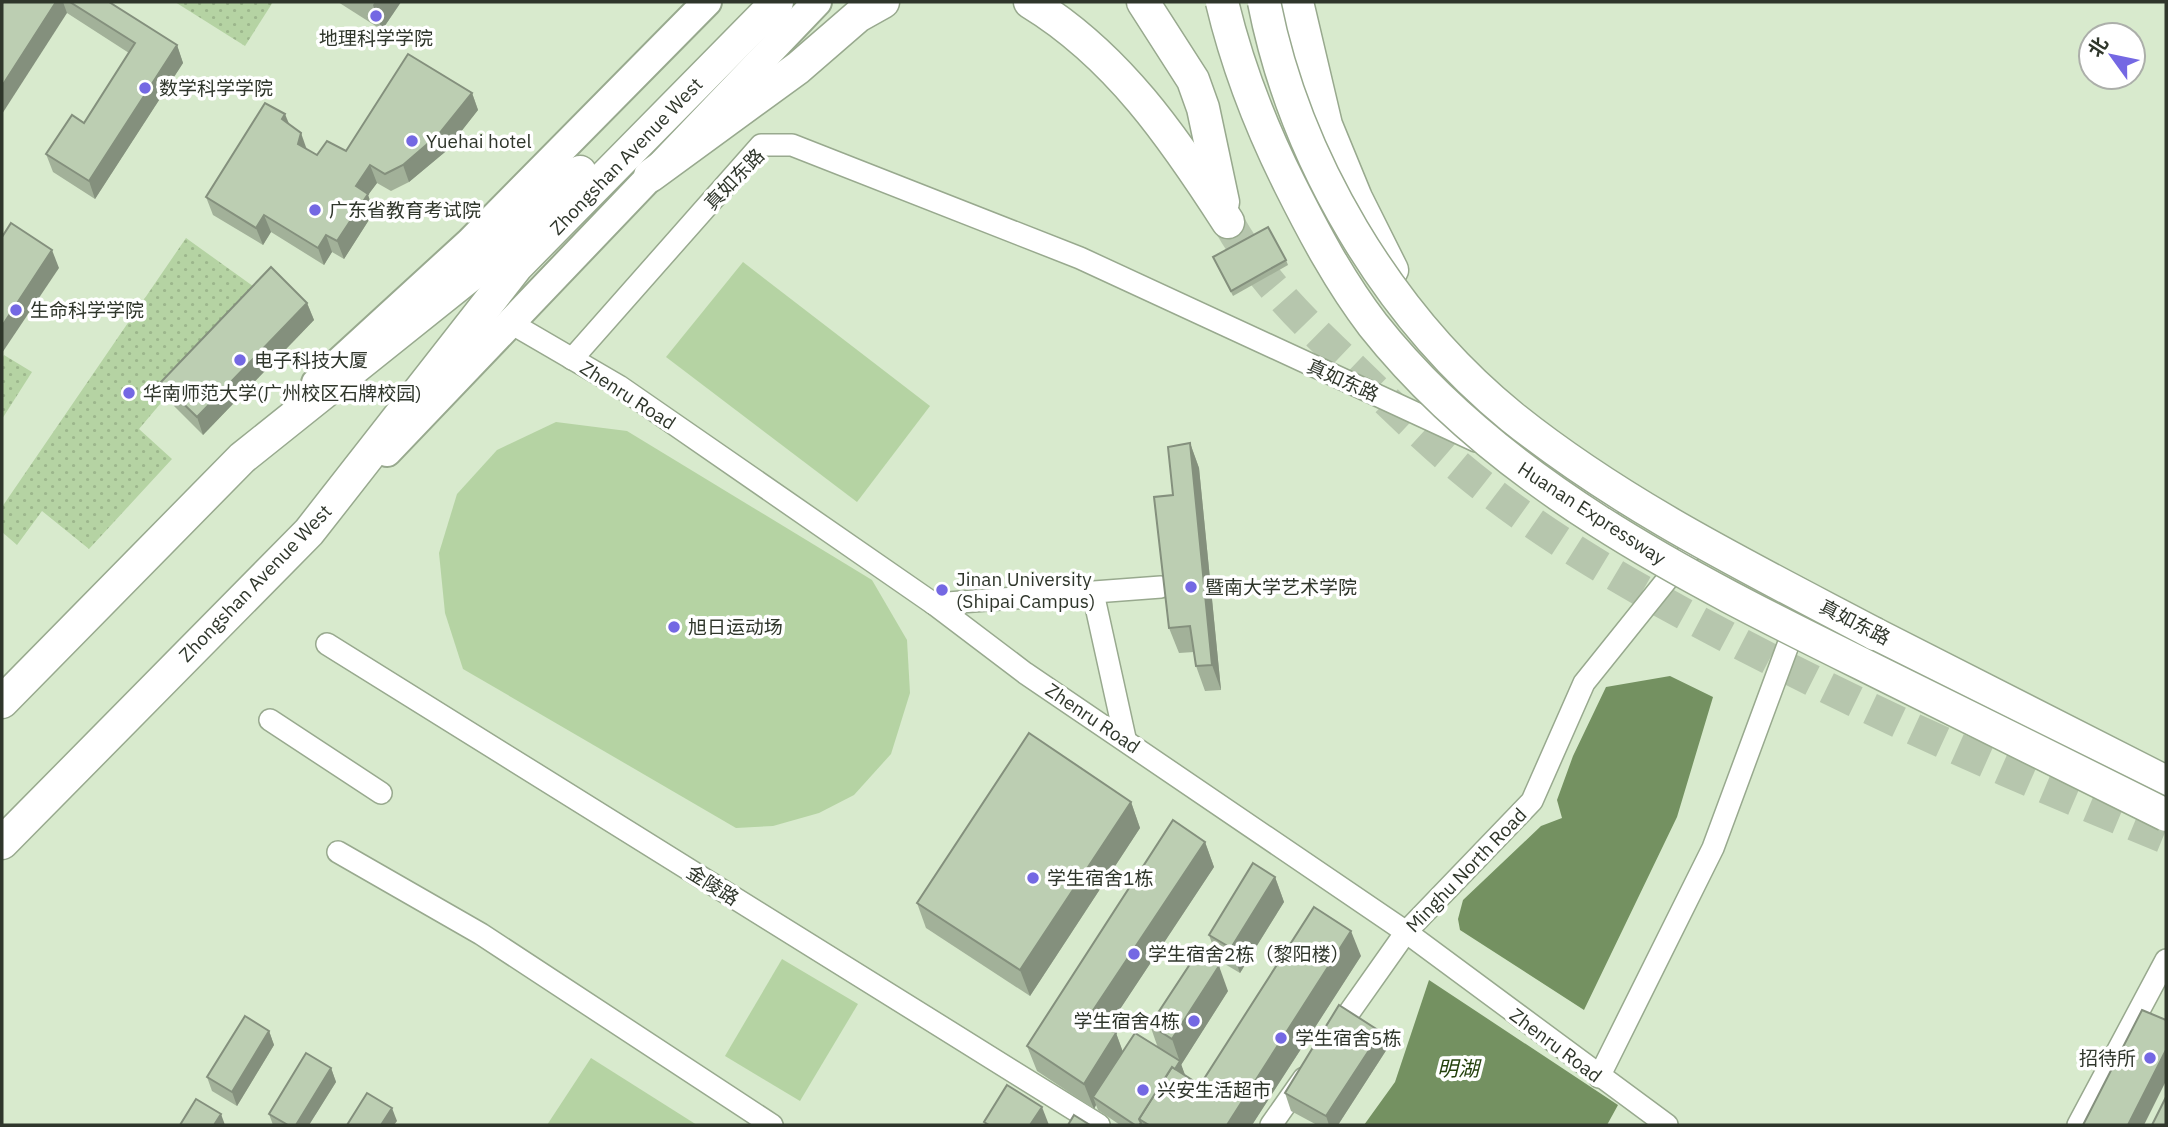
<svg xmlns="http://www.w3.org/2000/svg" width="2168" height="1127" viewBox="0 0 2168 1127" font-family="'IBM Plex Sans','Noto Sans SC',sans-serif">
<defs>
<pattern id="green-dots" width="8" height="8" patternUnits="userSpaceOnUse" patternTransform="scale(1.75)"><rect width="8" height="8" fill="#b5d3a3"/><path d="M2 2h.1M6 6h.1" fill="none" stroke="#9cb68c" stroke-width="1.8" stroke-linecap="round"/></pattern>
</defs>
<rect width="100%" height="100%" fill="#d8eacd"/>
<g fill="url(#green-dots)">
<path d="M175,2H273L245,46Z"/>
<path d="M186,238L257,289L139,429L172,459L89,549L42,511L17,545L2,532V507Z"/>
<path d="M4,355L32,372L2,419V359Z"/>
</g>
<g fill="#b5d3a3">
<path d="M743,262L930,406L857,502L666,357Z"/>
<path d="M556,422L627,431L872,580L907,640L910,693L891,754L854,795L819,813L773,826L736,828L463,669L445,613L439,553L457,494L497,450Z"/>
<path d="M782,959L858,1004L800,1101L725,1056Z"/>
<path d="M591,1058L697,1125H547Z"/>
</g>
<g fill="#749161">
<path d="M1670,676L1713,697L1677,817L1584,1010L1460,930L1458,919L1463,900L1541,826L1562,818L1557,800L1573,756L1606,687Z"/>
<path d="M1429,980L1618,1105L1607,1125H1364L1395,1082Z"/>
</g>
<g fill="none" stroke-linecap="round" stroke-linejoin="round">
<path stroke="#b6c6ad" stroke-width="32" stroke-dasharray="32 16" stroke-linecap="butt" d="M1228,222C1265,287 1309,326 1362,377C1395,409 1428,441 1463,470C1547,540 1643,593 1739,643C1878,716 2021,779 2166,838"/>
<defs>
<g id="minor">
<path d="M511,323L619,386L934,604L1025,673L1406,932L1667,1125"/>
<path d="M572,359L761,145H792L1080,258L1476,441"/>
<path d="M1546,473L1613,503"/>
<path d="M1093,593L1125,738"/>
<path d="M934,604L1161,587"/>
<path d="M327,644L1099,1125"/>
<path d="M270,720L381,793"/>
<path d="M338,852L481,934L772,1125"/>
<path d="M1334,1034L1406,932L1532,801L1584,683L1698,541"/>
<path d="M1599,1077L1713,848L1798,618"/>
<path d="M1271,1125L1304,1078"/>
<path d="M2078,1125L2166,960"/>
</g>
<g id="major">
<path d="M316,383L470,242L707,2"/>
<path d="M387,452L817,2"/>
</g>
<g id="highway">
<path d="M1030,2C1117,55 1174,138 1228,222"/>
<path d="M1143,2L1193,80L1203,108L1223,202"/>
<path d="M1297,2L1326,125L1356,198L1392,270"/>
<path d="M650,176L798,68L858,16L883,2"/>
<path d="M1875,634L2166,782"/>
<path d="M2,702L242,458L492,258L580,172"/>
<path d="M2,843L309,532L517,266L777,2"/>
</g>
</defs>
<use href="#minor" stroke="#98a98e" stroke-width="24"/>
<use href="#major" stroke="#98a98e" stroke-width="32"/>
<use href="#highway" stroke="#98a98e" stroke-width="35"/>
<use href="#minor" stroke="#fff" stroke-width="21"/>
<use href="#major" stroke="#fff" stroke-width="28"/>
<use href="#highway" stroke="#fff" stroke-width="32"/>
<defs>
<g id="highway-bridge">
<path d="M1222,2C1237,65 1261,127 1290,185C1314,233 1340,282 1373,325C1498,483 1686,577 1862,664C1964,714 2065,765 2166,815"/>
<path d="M1264,2C1295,159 1387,315 1512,417C1623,506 1750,568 1875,634"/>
</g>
</defs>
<use href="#highway-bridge" stroke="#98a98e" stroke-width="35" stroke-linecap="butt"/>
<use href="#highway-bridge" stroke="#fff" stroke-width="32"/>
</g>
<g fill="#a2b199">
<path d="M3,2H109L177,45L183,63L95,199L53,172L46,154L84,123L129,53L67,13Z"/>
<path d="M338,2H401L382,30Z"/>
<path d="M472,93L478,110L445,152L409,182L391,191L377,183L368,195L374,212L344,259L332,252L324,265L271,232L263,245L213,215L206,197L289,125L307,149L317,155L346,151Z"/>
<path d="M1213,257L1286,260L1288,265L1233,296Z"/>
<path d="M307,303L314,320L203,435L167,399L161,382Z"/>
<path d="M1190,443L1199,468L1221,690L1205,691L1196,666L1194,652L1179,653L1169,628L1173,495Z"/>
<path d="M1131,802L1140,828L1030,996L926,928L917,903Z"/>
<path d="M1205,842L1214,867L1108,1027L1116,1033L1123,1052L1158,1048L1150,1025L1228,991L1181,1065L1185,1075L1200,1085L1361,956L1252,1125H1120L1098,1110L1096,1105L1094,1109L1037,1071L1027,1046Z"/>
<path d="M1275,877L1284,902L1240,973L1218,960L1209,935Z"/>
<path d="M269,1031L274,1045L237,1106L212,1091L207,1077Z"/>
<path d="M1381,1032L1387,1049L1338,1125H1317L1291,1111L1285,1093Z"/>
<path d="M331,1068L336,1082L309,1125H273L269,1114Z"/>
</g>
<g fill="#84907d">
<path d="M56,2H63L67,13L2,114V86Z"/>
<path d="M375,2H401L382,30L373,5Z"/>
<path d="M177,45L183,63L95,199L89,181Z"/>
<path d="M472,93L478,110L445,152L409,182L403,165Z"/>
<path d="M285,114L292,131L282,119Z"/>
<path d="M301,133L307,150L298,144Z"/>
<path d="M370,165L377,183L368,195L374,212L344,259L337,241L356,186Z"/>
<path d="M264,215L271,232L263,245L256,228Z"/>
<path d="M326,235L332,252L324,265L318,248Z"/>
<path d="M52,250L59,268L2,353V326Z"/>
<path d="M307,303L314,320L203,435L197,417Z"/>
<path d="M1190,443L1199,468L1221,690L1212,665Z"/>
<path d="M1131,802L1140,828L1030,996L1020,970Z"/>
<path d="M1205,842L1214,867L1099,1041L1090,1015Z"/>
<path d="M1275,877L1284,902L1240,973L1231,948Z"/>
<path d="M1351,931L1361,956L1252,1125H1227Z"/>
<path d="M1219,966L1228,991L1181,1065L1172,1039Z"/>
<path d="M269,1031L274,1045L237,1106L232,1092Z"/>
<path d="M1381,1032L1387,1049L1338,1125H1329L1326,1116Z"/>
<path d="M1116,1033L1125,1058L1093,1097L1096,1105L1094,1109L1084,1084Z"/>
<path d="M2166,1050V1081L2144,1125H2128Z"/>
<path d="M1180,1061L1185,1075L1153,1125L1142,1121Z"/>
<path d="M331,1068L336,1082L309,1125H296Z"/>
<path d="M1042,1107L1049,1125H1030Z"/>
<path d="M392,1108L397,1121L394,1125H381Z"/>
<path d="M221,1114L225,1125H214Z"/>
</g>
<g fill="#bcceb2" stroke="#84907d" stroke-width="2">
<path d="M3,2H56L2,86V4Z"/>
<path d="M70,2H109L177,45L89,181L46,154L72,115L84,123L135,43Z"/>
<path d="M408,54L472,93L439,134L403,165L385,174L370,165L356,186L368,194L337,241L326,235L318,248L264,215L256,228L206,197L265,103L285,114L282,119L301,133L298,144L317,155L327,141L346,151Z"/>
<path d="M11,223L52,250L2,326V237Z"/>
<path d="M1268,227L1286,260L1231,291L1213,257Z"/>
<path d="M271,267L307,303L197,417L161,382Z"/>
<path d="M1190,443L1212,665L1196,666L1190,626L1169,628L1154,497L1173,495L1168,447Z"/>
<path d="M1029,733L1131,802L1020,970L917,903Z"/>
<path d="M1173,820L1205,842L1090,1015L1116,1033L1084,1084L1027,1046Z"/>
<path d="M1253,863L1275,877L1231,948L1209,935Z"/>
<path d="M1314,907L1351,931L1227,1125H1149L1139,1119L1172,1067L1200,1085Z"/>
<path d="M1198,952L1219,966L1172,1039L1150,1025Z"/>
<path d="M1339,1005L1381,1032L1326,1116L1285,1093Z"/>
<path d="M2142,1010L2166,1020V1050L2128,1125H2083Z"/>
<path d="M245,1016L269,1031L232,1092L207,1077Z"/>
<path d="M1135,1033L1180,1061L1175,1069L1172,1067L1139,1119L1141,1123L1139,1125H1135L1093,1097Z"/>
<path d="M306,1053L331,1068L296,1125H288L269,1114Z"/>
<path d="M1007,1085L1042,1107L1030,1125H989L984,1122Z"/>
<path d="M367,1093L392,1108L381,1125H347Z"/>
<path d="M2166,1097V1125H2152Z"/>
<path d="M196,1099L221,1114L214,1125H180Z"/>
<path d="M1074,1115L1090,1125H1068Z"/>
</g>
<g fill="#7468e3" stroke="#fff" stroke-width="2.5">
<circle cx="376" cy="16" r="7"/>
<circle cx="145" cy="88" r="7"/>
<circle cx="412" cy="141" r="7"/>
<circle cx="315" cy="210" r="7"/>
<circle cx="16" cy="310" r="7"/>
<circle cx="240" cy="360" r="7"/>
<circle cx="129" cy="393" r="7"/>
<circle cx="1191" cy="587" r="7"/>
<circle cx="942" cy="590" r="7"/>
<circle cx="674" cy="627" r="7"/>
<circle cx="1033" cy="878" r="7"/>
<circle cx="1134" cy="954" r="7"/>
<circle cx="1194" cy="1021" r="7"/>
<circle cx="1281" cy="1038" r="7"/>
<circle cx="2150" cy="1058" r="7"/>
<circle cx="1143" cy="1090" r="7"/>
</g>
<g text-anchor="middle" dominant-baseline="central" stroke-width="7" stroke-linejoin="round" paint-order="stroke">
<g font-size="19" fill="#2f362b" stroke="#fff" text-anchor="start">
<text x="376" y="38" text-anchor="middle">地理科学学院</text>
<text x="159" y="88">数学科学学院</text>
<text x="426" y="141">Yuehai hotel</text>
<text x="329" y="210">广东省教育考试院</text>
<text x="30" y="310">生命科学学院</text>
<text x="254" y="360">电子科技大厦</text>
<text x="143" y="393">华南师范大学(广州校区石牌校园)</text>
<text x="956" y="579">Jinan University<tspan x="956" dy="22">(Shipai Campus)</tspan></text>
<text x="1205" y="587">暨南大学艺术学院</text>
<text x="688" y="627">旭日运动场</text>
<text x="1047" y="878">学生宿舍1栋</text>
<text x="1148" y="954">学生宿舍2栋（黎阳楼）</text>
<text x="1180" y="1021" text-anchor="end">学生宿舍4栋</text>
<text x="1295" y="1038">学生宿舍5栋</text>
<text x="2136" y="1058" text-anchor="end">招待所</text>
<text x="1157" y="1090">兴安生活超市</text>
</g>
<g font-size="19" fill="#2f362b" stroke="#fff">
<text transform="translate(626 156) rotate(-46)">Zhongshan Avenue West</text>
<text transform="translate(734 179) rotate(-46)">真如东路</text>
<text transform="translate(1343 380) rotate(24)">真如东路</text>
<text transform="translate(628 395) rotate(33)">Zhenru Road</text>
<text transform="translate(1592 513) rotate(33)">Huanan Expressway</text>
<text transform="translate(255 583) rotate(-46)">Zhongshan Avenue West</text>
<text transform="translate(1855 622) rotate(27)">真如东路</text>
<text transform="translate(1093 718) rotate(34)">Zhenru Road</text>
<text transform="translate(1466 870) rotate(-46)">Minghu North Road</text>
<text transform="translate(713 885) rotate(32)">金陵路</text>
<text transform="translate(1556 1045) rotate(37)">Zhenru Road</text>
</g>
<g font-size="21" font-style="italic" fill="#25410d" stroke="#fff">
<text x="1458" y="1068">明湖</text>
</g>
</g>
<rect width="2168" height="1127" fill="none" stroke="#2f362b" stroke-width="7"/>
<g transform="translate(2112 56) rotate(303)"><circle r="33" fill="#ffffff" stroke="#acafaa" stroke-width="2"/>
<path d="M0-5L12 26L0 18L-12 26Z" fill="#7468e3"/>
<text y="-10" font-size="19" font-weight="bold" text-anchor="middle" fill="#2f362b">北</text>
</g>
</svg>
